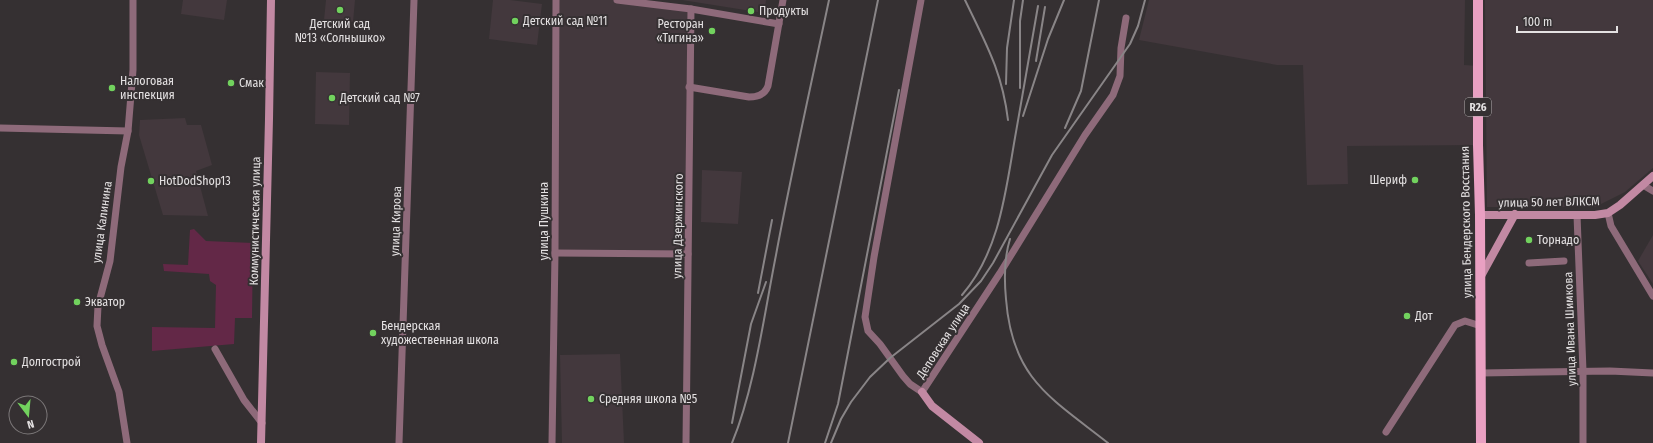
<svg xmlns="http://www.w3.org/2000/svg" width="1653" height="443" viewBox="0 0 1653 443" font-family="'Fira Sans Condensed',sans-serif">
<rect width="100%" height="100%" fill="#353032"/>
<g fill="#43383d">
<path d="M183,0H227L224,20L181,14Z"/>
<path d="M326,0H355L353,22L324,20Z"/>
<path d="M493,0H510L542,4L537,45L489,39Z"/>
<path d="M556,0H617L691,9L688,254L555,253Z"/>
<path d="M682,0H766L764,13Z"/>
<path d="M1149,0H1465L1464,65L1479,66L1478,145L1347,146L1348,184L1307,185L1303,65H1277L1139,40Z"/>
<path d="M1485,0H1653V168L1625,192L1595,207H1487Z"/>
<path d="M316,72L350,73L349,125L315,124Z"/>
<path d="M185,118L187,125H201L212,165L196,171L208,216L163,215L139,135L140,120Z"/>
<path d="M702,170L742,172L738,224L701,222Z"/>
<path d="M1653,235V284L1638,261Z"/>
<path d="M620,354L624,443H562L560,355Z"/>
</g>
<path fill="#632847" d="M194,229L206,241L253,243L252,318H235L234,344L152,351V327L215,328L216,285L210,281L209,274L164,271L163,264L188,265L190,230Z"/>
<g fill="none" stroke-linecap="round" stroke-linejoin="round">
<g stroke="#8e6a7a" stroke-width="7">
<path d="M617,0L691,9L779,24"/>
<path d="M921,0L874,257L865,317L868,331L880,344L903,376L910,384L922,392L1000,273L1085,135L1113,95L1120,76L1121,48L1126,18"/>
<path d="M689,87L749,97C758,97 765,94 768,86L783,0"/>
<path d="M0,128L128,131"/>
<path d="M1643,185L1653,191"/>
<path d="M1608,213L1611,226L1653,296"/>
<path d="M1577,215L1583,371V443"/>
<path d="M555,253L688,254"/>
<path d="M1529,263L1564,261"/>
<path d="M215,349L244,400L262,423"/>
<path d="M1481,373L1610,371L1653,373"/>
<path d="M1386,432L1455,325L1465,321L1481,326"/>
<path d="M127,443L119,392L102,345L97,326L98,306L110,261L121,167L128,131L133,70V0"/>
<path d="M399,443L414,0"/>
<path d="M552,443L555,253L556,0"/>
<path d="M686,443L691,9"/>
</g>
<g stroke="#c289a3" stroke-width="8">
<path d="M1480,215H1595L1608,213L1620,205L1653,176"/>
<path d="M1481,276L1515,214"/>
<path d="M922,392L932,406L979,443"/>
<path d="M261,443L269,119L271,0"/>
</g>
<path stroke="#e9a0c2" stroke-width="10" d="M1478,0V145L1480,215L1481,443"/>
<g stroke="#898587" stroke-width="2">
<path d="M965,0C986,44 1002,71 1008,120"/>
<path d="M1036,61L1045,7"/>
<path d="M1006,84L1007,48L1014,0"/>
<path d="M1020,88V21L1023,0"/>
<path d="M1023,116L1048,39L1064,0"/>
<path d="M1065,128L1081,91L1099,0"/>
<path d="M1010,239C1004,258 1004,278 1006,299C1012,379 1051,398 1108,443"/>
<path d="M758,293L772,220"/>
<path d="M962,295C1001,250 1006,187 1016,132C1023,90 1031,48 1038,6"/>
<path d="M732,423L751,324L766,282"/>
<path d="M732,443C755,387 764,315 776,255C792,169 811,85 829,0"/>
<path d="M788,443L878,0"/>
<path d="M825,443L838,404L899,90"/>
<path d="M831,443L841,419L851,402L870,377L890,358L959,304L981,281L993,263L1052,155L1130,44L1138,26L1145,0"/>
</g>
</g>
<g fill="#72d25e" stroke="#353032" stroke-width="1.5">
<circle cx="340" cy="10" r="4"/>
<circle cx="751" cy="11" r="4"/>
<circle cx="515" cy="21" r="4"/>
<circle cx="712" cy="31" r="4"/>
<circle cx="231" cy="83" r="4"/>
<circle cx="112" cy="88" r="4"/>
<circle cx="332" cy="98" r="4"/>
<circle cx="1415" cy="180" r="4"/>
<circle cx="151" cy="181" r="4"/>
<circle cx="1529" cy="240" r="4"/>
<circle cx="77" cy="302" r="4"/>
<circle cx="1407" cy="316" r="4"/>
<circle cx="373" cy="333" r="4"/>
<circle cx="14" cy="362" r="4"/>
<circle cx="591" cy="399" r="4"/>
</g>
<g text-anchor="middle" dominant-baseline="central" stroke-width="4" stroke-linejoin="round" paint-order="stroke">
<rect fill="#353032" stroke="#b0acad" stroke-width="1" x="1465" y="98" width="26" height="18" rx="3"/>
<g font-size="11" font-weight="bold" fill="#e4e1e2">
<text x="1478" y="107">R26</text>
</g>
<g font-size="12" fill="#e4e1e2" stroke="#353032" text-anchor="start">
<text x="759" y="11">Продукты</text>
<text x="523" y="21">Детский сад №11</text>
<text x="340" y="24" text-anchor="middle">Детский сад<tspan x="340" dy="14">№13 «Солнышко»</tspan></text>
<text x="704" y="24" text-anchor="end">Ресторан<tspan x="704" dy="14">«Тигина»</tspan></text>
<text x="120" y="81">Налоговая<tspan x="120" dy="14">инспекция</tspan></text>
<text x="239" y="83">Смак</text>
<text x="340" y="98">Детский сад №7</text>
<text x="1407" y="180" text-anchor="end">Шериф</text>
<text x="159" y="181">HotDodShop13</text>
<text x="1537" y="240">Торнадо</text>
<text x="85" y="302">Экватор</text>
<text x="1415" y="316">Дот</text>
<text x="381" y="326">Бендерская<tspan x="381" dy="14">художественная школа</tspan></text>
<text x="22" y="362">Долгострой</text>
<text x="599" y="399">Средняя школа №5</text>
</g>
<g font-size="12" fill="#e4e1e2" stroke="#353032">
<text transform="translate(1549 202) rotate(-1)">улица 50 лет ВЛКСМ</text>
<text transform="translate(255 221) rotate(-89)">Коммунистическая улица</text>
<text transform="translate(396 221) rotate(-88)">улица Кирова</text>
<text transform="translate(544 221) rotate(-90)">улица Пушкина</text>
<text transform="translate(102 222) rotate(-82)">улица Калинина</text>
<text transform="translate(1466 222) rotate(-91)">улица Бендерского Восстания</text>
<text transform="translate(678 226) rotate(-89)">улица Дзержинского</text>
<text transform="translate(1570 329) rotate(-92)">улица Ивана Шимкова</text>
<text transform="translate(943 341) rotate(-57)">Деповская улица</text>
</g>
</g>
<g transform="translate(28 415) rotate(164)"><circle r="19" fill="#353032" stroke="#7b7778"/>
<path d="M0-3L7 15L0 10L-7 15Z" fill="#72d25e"/>
<text y="-6" font-size="11" font-weight="bold" text-anchor="middle" fill="#e4e1e2">N</text>
</g>
<path d="M1517 26v6h100v-6" fill="none" stroke="#e4e1e2" stroke-width="2"/>
<text x="1523" y="26" font-size="12" fill="#e4e1e2" stroke="#353032" stroke-width="3" paint-order="stroke">100 m</text>
</svg>
